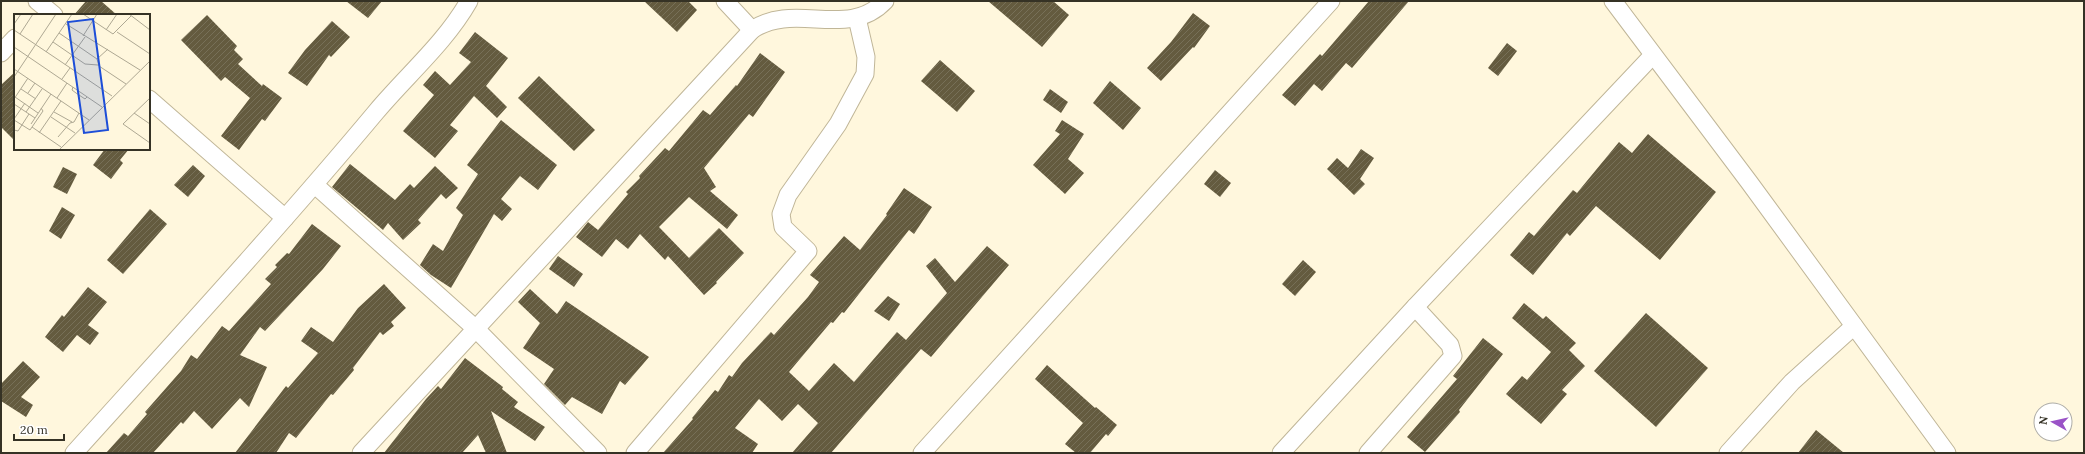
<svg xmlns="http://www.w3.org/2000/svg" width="2085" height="454" viewBox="0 0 2085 454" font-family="Lora,serif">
<defs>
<pattern id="building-hatch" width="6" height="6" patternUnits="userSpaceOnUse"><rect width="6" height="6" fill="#645b3f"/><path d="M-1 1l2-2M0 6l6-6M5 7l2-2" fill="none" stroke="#777058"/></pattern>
</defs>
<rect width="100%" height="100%" fill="#fff7dd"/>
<g fill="url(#building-hatch)">
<path d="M86,1H101L117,15H74Z"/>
<path d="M346,1H382L368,18Z"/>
<path d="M644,1H688L697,10L677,32Z"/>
<path d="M988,1H1053L1069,15L1042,47Z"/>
<path d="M1369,1H1409L1352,68L1346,63L1322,91L1314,84L1295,106L1282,95L1320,54L1322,56Z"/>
<path d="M1193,13L1210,26L1194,48L1193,47L1161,81L1147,68L1171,42Z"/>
<path d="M207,15L237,46L234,50L243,59L238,64L262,86L263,84L282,98L265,121L262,119L239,150L221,136L250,98L225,77L221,81L181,40Z"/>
<path d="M332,21L350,37L331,57L329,55L307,86L288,73L305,50Z"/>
<path d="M475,32L508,58L486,86L507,107L497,118L474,96L450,125L458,131L435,158L403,131L434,95L423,85L435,71L450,85L471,62L459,53Z"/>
<path d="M1507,43L1517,51L1498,76L1488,68Z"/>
<path d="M760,53L785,72L753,117L749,114L704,168L716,187L710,191L738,215L727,229L689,197L659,227L689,258L719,228L744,253L716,282L717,283L704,295L668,256L665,260L640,234L628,249L616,239L602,257L576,237L588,222L598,230L628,194L626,192L640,178L639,176L665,148L669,151L703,110L710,115L736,85L737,86Z"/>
<path d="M940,60L975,91L957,112L921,81Z"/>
<path d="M15,72V141L1,127V85Z"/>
<path d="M539,76L595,130L574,151L518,98Z"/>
<path d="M1110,81L1141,108L1123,130L1093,103Z"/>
<path d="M1050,89L1068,102L1061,113L1043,100Z"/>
<path d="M501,120L557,165L538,190L520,176L501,199L512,209L502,221L494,214L451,288L431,275L420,265L433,244L443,251L463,215L456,208L478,174L467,165Z"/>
<path d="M1062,120L1084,134L1068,159L1084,173L1065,194L1033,165L1060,134L1055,131Z"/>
<path d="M1648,134L1716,192L1660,260L1596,206L1570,236L1567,233L1533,275L1510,255L1529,232L1534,236L1573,190L1577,193L1619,142L1632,153Z"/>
<path d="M105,149H129L120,160L123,163L111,179L93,165Z"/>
<path d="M1361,149L1374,158L1360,179L1365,184L1354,195L1327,169L1337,158L1348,168Z"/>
<path d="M350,164L395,200L410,184L414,188L435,166L458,188L446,199L441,194L418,220L421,223L403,240L388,223L383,230L332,187Z"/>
<path d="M193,165L205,176L188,197L174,185Z"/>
<path d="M63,167L77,174L67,194L53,187Z"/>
<path d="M1215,170L1231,183L1220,197L1204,184Z"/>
<path d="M904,188L932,207L914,234L909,230L844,313L842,312L833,323L831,322L789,372L809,391L834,363L854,382L897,332L906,340L947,293L926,266L935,258L955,282L987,246L1009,265L931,357L921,349L831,453H792L818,423L798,404L782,421L759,399L735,428L758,444L752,453H663L693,419L692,418L715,390L718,392L729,375L732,377L742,363L771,332L774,335L808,297L819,282L810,275L844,236L860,250L887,215L886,214Z"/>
<path d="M62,207L75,215L61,239L49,231Z"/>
<path d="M150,209L167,224L123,274L107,260Z"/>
<path d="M312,224L341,246L323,269L265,331L260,327L240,355L267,367L249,407L240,398L212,429L194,411L183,424L181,422L153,453H106L124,433L128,436L147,414L145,412L181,371L191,355L197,359L222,326L229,331L271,284L265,279L277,267L275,265L287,253L289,254Z"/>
<path d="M558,256L583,274L574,287L549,269Z"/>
<path d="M1303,260L1316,272L1295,296L1282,284Z"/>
<path d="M384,284L406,308L391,322L394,326L383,335L380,332L353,368L354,370L333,395L331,394L296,438L289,433L276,453H235L286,386L288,388L318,353L301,341L311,327L333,342L358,308Z"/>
<path d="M88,287L107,302L88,325L99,333L90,345L77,335L63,352L45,337L62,315L64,317Z"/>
<path d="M530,289L557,314L566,301L649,357L625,385L620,381L602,414L572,397L565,405L544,384L554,369L523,348L540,323L518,302Z"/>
<path d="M888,296L900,304L889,321L874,311Z"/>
<path d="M1524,303L1543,319L1546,316L1576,343L1569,350L1585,366L1562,390L1567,394L1541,424L1506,394L1522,376L1527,380L1551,352L1512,318Z"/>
<path d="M1646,313L1708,368L1656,427L1594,371Z"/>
<path d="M1483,338L1503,354L1459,410L1460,412L1425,452L1407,437L1457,379L1453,376Z"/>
<path d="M465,358L503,387L502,389L518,402L514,407L545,427L535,441L491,411L507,453H486L478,435L462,453H384L426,399L438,386L441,389Z"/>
<path d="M23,361L40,377L21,397L33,405L26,417L1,401V384Z"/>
<path d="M1047,365L1095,408L1096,407L1117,425L1108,436L1106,434L1090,453H1076L1065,444L1083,423L1035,379Z"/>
<path d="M1816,430L1844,453H1798Z"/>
</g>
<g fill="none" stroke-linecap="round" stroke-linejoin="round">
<defs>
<g id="minor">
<path d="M37,1L54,15"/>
<path d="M725,1L752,30"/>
<path d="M1613,1L1749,182L1947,453"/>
<path d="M1,53L15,38"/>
<path d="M149,99L285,218"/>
<path d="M315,185L476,329L598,453"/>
<path d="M74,453C176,340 279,228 376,112C407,75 445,43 469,1"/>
<path d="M361,453L752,30C794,1 848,40 885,1"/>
<path d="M635,453L808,251L783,227L781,214L788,195L838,124L865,74L866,57L857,18"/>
<path d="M922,453L1331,1"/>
<path d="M1281,453L1415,307L1653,55"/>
<path d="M1368,453L1453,356L1450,345L1415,307"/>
<path d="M1728,453L1792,382L1854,326"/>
</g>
</defs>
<use href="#minor" stroke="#c0b698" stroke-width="19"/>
<use href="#minor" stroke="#fff" stroke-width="17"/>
</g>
<g transform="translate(14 14)">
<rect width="136" height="136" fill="#fff7dd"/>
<path fill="none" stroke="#aea893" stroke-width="1" d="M69,0L99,20L117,2M115,0L136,16M0,10L7,0M52,10L126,56M0,16L98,82M92,16L103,0M103,18L136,40M45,19L83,45L85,52L112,70M6,20L19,0M69,22L83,0M39,28L71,50L84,51M0,33L88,93M32,38L58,0M83,45L94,35M51,51L71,23M0,55L75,106M0,63L42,0M48,65L56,54M59,73L58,76L62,79L71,85L73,83M7,75L22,85M14,79L21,69M1,83L24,99M43,84L53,69M136,84L109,110L136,129M0,85L14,64M0,90L21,104M12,98L28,75M40,98L58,108M120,99L136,110M37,103L61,119M0,105L11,89M0,106L16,116L29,97L27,94M17,110L37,80M18,113L47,133M0,116L4,117L15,100M25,119L47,87M44,123L56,109L60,108L65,99M45,136L136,47"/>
<path fill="#1d4ed8" fill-opacity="0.15" stroke="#1d4ed8" stroke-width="2" d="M79,5L94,116L70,119L54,8Z"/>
<rect width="136" height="136" fill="none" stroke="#353225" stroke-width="2"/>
</g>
<rect width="2085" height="454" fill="none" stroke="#353225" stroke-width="4"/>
<g transform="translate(2053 422) rotate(278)"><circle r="19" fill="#ffffff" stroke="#aeada8"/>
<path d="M0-3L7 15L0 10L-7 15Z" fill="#9a53c7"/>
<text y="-6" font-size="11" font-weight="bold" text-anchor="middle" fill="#353225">N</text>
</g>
<path d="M14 434v6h50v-6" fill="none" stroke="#353225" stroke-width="2"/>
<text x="20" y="434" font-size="12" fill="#353225" stroke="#ffffff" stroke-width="3" paint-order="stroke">20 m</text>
</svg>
